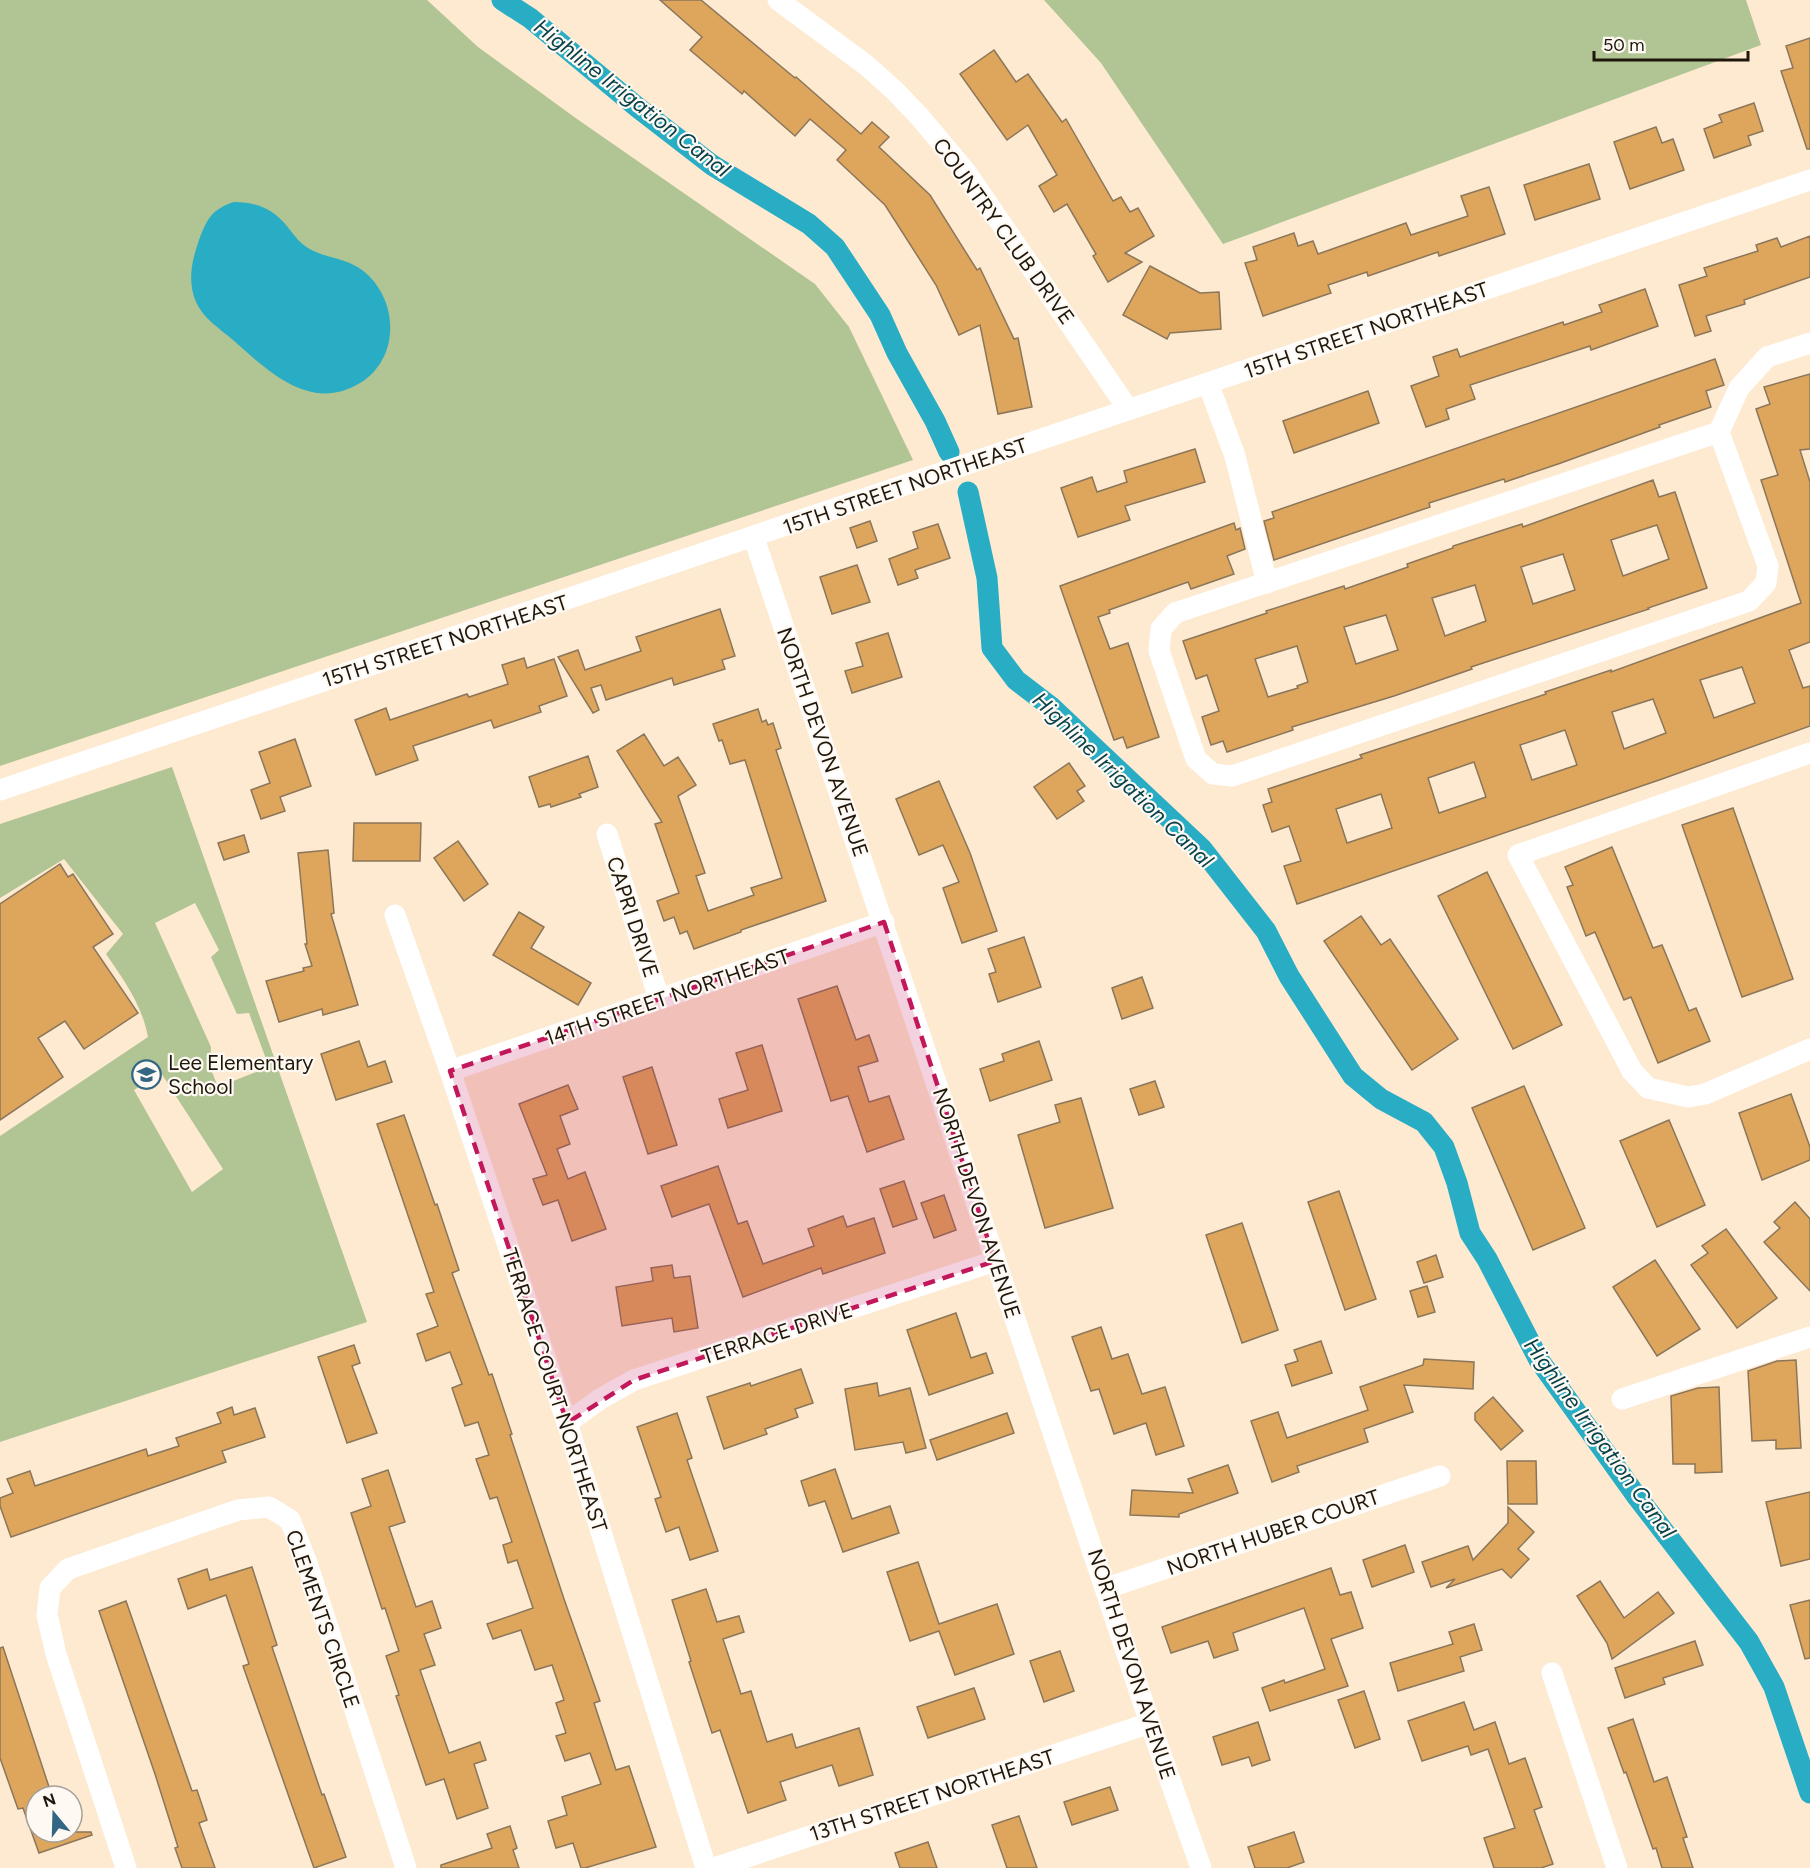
<svg xmlns="http://www.w3.org/2000/svg" width="1810" height="1868" viewBox="0 0 1810 1868" font-family="Figtree,sans-serif">
<rect width="100%" height="100%" fill="#fdead1"/>
<g fill="#b1c493" fill-rule="evenodd">
<path d="M0,0H427L478,47L577,119L815,284L849,327L913,460L0,766Z"/>
<path d="M1044,0H1746L1761,45L1223,244L1101,63Z"/>
<path d="M172,767L367,1322L0,1442V1136L148,1037C142,1005 124,980 106,954L123,934L64,859L0,898V824ZM195,903L219,950L211,957L237,1014L249,1013L269,1067L218,1087L210,1067L211,1047L155,923ZM161,1073L223,1169L192,1192L134,1090Z"/>
</g>
<path fill="#29adc4" d="M234,202C255,202 272,208 286,225C293,233 298,242 308,248C324,258 347,258 362,270C399,298 401,358 360,383C311,413 269,372 233,340C220,329 203,318 196,302C187,281 192,260 199,240C207,219 212,209 234,202Z"/>
<g fill="none" stroke-linecap="round" stroke-linejoin="round">
<g stroke="#29adc4" stroke-width="21">
<path d="M502,0L530,18L637,107L712,165L809,224L835,247L880,315L897,353L935,421L949,452"/>
<path d="M968,492L987,578L992,648L1016,680L1050,706L1202,849L1266,931L1289,976L1353,1076L1381,1099L1424,1122L1444,1147L1457,1183L1470,1233L1487,1259L1539,1360L1635,1494L1749,1642L1774,1687L1810,1793"/>
</g>
</g>
<g fill="#dda65c" stroke="#8c765a" stroke-width="1.5" fill-rule="evenodd">
<path d="M660,0H701L795,78L796,77L861,134L872,122L889,137L879,147L930,195L977,270L980,268L1014,339L1018,338L1032,407L998,414L980,325L959,335L936,285L885,205L837,160L846,150L810,119L795,136L744,91L742,94L690,50L702,37Z"/>
<path d="M1810,38V149H1807L1781,71L1793,68L1786,46Z"/>
<path d="M994,50L1016,82L1028,74L1062,122L1066,119L1113,201L1121,197L1130,212L1138,208L1154,236L1125,253L1142,262L1108,282L1093,256L1096,254L1067,204L1054,212L1039,186L1057,175L1028,125L1007,140L960,74Z"/>
<path d="M1754,103L1763,131L1748,136L1751,145L1714,158L1704,129L1722,122L1719,115Z"/>
<path d="M1656,127L1662,143L1673,139L1684,170L1630,189L1614,142Z"/>
<path d="M1589,164L1600,199L1535,220L1524,185Z"/>
<path d="M1489,187L1505,234L1439,256L1438,252L1368,276L1367,272L1328,285L1331,293L1263,316L1245,263L1257,260L1253,247L1294,233L1298,246L1313,241L1318,254L1406,223L1411,235L1468,216L1461,196Z"/>
<path d="M1810,236V277L1744,300L1745,304L1706,316L1711,331L1695,336L1679,285L1707,276L1704,268L1758,251L1756,245L1777,238L1781,247Z"/>
<path d="M1150,266L1200,293L1219,292L1221,329L1170,333L1167,339L1123,315Z"/>
<path d="M1645,289L1658,326L1591,350L1590,346L1470,385L1475,399L1446,409L1449,419L1426,427L1411,386L1439,376L1433,357L1457,349L1460,357L1563,322L1564,325L1602,312L1599,305Z"/>
<path d="M1715,359L1724,385L1706,391L1711,407L1659,425L1660,427L1558,464L1505,482L1504,479L1429,503L1430,507L1274,560L1264,521L1274,518L1272,512Z"/>
<path d="M1810,374V449L1800,450L1810,482V642L1789,650L1803,688L1810,686V726L1662,779L1297,904L1284,866L1301,861L1289,826L1272,832L1263,805L1272,802L1268,789L1362,758L1360,755L1546,694L1545,692L1611,670V672L1801,603L1761,480L1778,475L1756,409L1770,404L1764,387ZM1742,667L1755,703L1714,718L1700,680ZM1653,699L1666,733L1624,749L1612,712ZM1565,730L1577,765L1532,780L1520,745ZM1474,762L1486,797L1439,813L1428,778ZM1381,794L1392,828L1347,843L1336,809Z"/>
<path d="M1368,391L1379,423L1294,453L1283,421Z"/>
<path d="M1195,449L1205,482L1125,506L1130,520L1078,537L1061,488L1092,477L1097,492L1127,482L1124,471Z"/>
<path d="M1653,480L1659,497L1675,492L1707,588L1648,608L1649,609L1471,667L1472,669L1394,696L1292,727L1293,730L1227,752L1223,741L1211,745L1202,717L1219,711L1207,675L1196,679L1183,641L1267,613L1266,611L1344,586L1345,589L1408,567L1407,564L1453,548V546L1522,524L1523,527ZM1657,525L1669,559L1623,576L1611,540ZM1563,554L1575,590L1533,604L1521,567ZM1475,585L1486,621L1445,636L1432,598ZM1386,615L1398,650L1356,664L1344,627ZM1297,646L1308,682L1297,686L1298,688L1268,697L1255,659Z"/>
<path d="M870,521L877,541L857,548L850,528Z"/>
<path d="M1234,523L1236,530L1240,528L1245,549L1227,556L1234,574L1191,589L1188,582L1109,610L1110,613L1098,617L1110,649L1128,643L1159,737L1127,748L1123,737L1114,740L1060,586Z"/>
<path d="M938,524L950,558L915,570L918,578L898,585L889,559L918,548L913,532Z"/>
<path d="M857,565L870,602L832,614L820,577Z"/>
<path d="M720,609L735,656L722,660L725,669L674,685L672,678L606,700L601,685L591,688L599,710L593,713L558,657L578,650L585,670L641,651L636,637Z"/>
<path d="M888,633L902,677L852,693L845,671L863,666L856,643Z"/>
<path d="M524,658L527,668L554,659L567,696L539,706L541,712L494,728L491,720L413,746L418,760L376,775L355,720L386,708L390,720L467,694L469,697L508,684L502,665Z"/>
<path d="M758,709L762,722L766,720L768,725L773,723L781,748L776,750L826,901L741,930V932L694,949L687,931L680,934L674,917L664,921L657,901L679,893L655,824L662,822L617,751L644,734L664,766L678,757L696,785L678,796L705,873L696,876L708,911L754,895L751,888L782,878L745,760L730,764L722,740L719,741L713,724Z"/>
<path d="M295,739L311,786L280,797L285,811L261,819L251,790L270,783L259,752Z"/>
<path d="M588,756L598,787L579,794L581,797L551,807L550,804L539,807L529,777Z"/>
<path d="M1069,763L1085,786L1077,791L1084,801L1057,819L1034,787Z"/>
<path d="M939,781L970,853L997,931L962,943L943,888L959,882L943,845L919,855L896,799Z"/>
<path d="M1733,808L1793,979L1742,997L1682,825Z"/>
<path d="M354,823H421L420,861H353Z"/>
<path d="M244,835L249,852L224,860L218,843Z"/>
<path d="M458,841L488,884L464,901L434,858Z"/>
<path d="M1612,847L1653,948L1662,945L1689,1011L1696,1008L1710,1041L1658,1063L1631,997L1624,1000L1595,932L1586,936L1567,887L1573,885L1565,867Z"/>
<path d="M328,850L334,913L331,914L358,1005L323,1015L322,1009L279,1022L266,981L304,971L303,968L312,966L305,944H307L298,853Z"/>
<path d="M60,864L68,877L73,874L113,934L93,947L138,1013L84,1049L65,1021L38,1038L63,1077L0,1120V904Z"/>
<path d="M1487,872L1562,1025L1513,1049L1438,896Z"/>
<path d="M519,912L544,927L531,948L591,983L578,1005L493,955Z"/>
<path d="M1361,916L1381,945L1390,939L1458,1039L1412,1070L1324,941Z"/>
<path d="M1024,937L1041,987L998,1002L989,974L996,972L988,949Z"/>
<path d="M1142,977L1153,1008L1122,1019L1112,988Z"/>
<path d="M837,986L856,1040L869,1035L878,1061L858,1067L869,1102L889,1096L904,1139L867,1152L848,1096L831,1101L798,999Z"/>
<path d="M359,1041L368,1067L385,1061L392,1082L336,1100L321,1054Z"/>
<path d="M1039,1041L1052,1080L990,1101L980,1069L1004,1061L1002,1054Z"/>
<path d="M762,1045L782,1111L728,1128L719,1099L748,1090L736,1053Z"/>
<path d="M652,1067L677,1145L648,1154L623,1077Z"/>
<path d="M1155,1081L1164,1107L1139,1115L1130,1089Z"/>
<path d="M568,1085L578,1109L560,1116L570,1144L557,1149L568,1179L585,1172L606,1229L572,1241L558,1200L543,1205L533,1179L547,1175L519,1104Z"/>
<path d="M1524,1086L1585,1228L1533,1250L1472,1108Z"/>
<path d="M1791,1094L1810,1147V1160L1762,1180L1739,1113Z"/>
<path d="M1081,1098L1113,1208L1045,1228L1018,1135L1060,1122L1055,1105Z"/>
<path d="M404,1115L435,1205L437,1204L459,1270L452,1273L489,1375L492,1374L512,1434L510,1435L564,1599L600,1701L594,1703L616,1770L629,1766L656,1847L585,1868H581L573,1843L556,1848L548,1821L567,1815L562,1797L601,1784L590,1753L565,1761L556,1736L566,1733L556,1703L564,1700L552,1665L535,1670L521,1630L493,1639L487,1624L533,1608L517,1560L508,1563L503,1545L512,1542L497,1497L490,1499L476,1459L489,1455L478,1422L465,1426L452,1388L462,1384L450,1352L426,1361L417,1334L438,1326L426,1294L434,1292L377,1124Z"/>
<path d="M1669,1120L1705,1205L1657,1227L1620,1141Z"/>
<path d="M718,1166L738,1224L747,1221L763,1264L814,1246L808,1229L843,1216L847,1227L874,1218L885,1253L823,1274L821,1268L743,1297L709,1204L672,1217L661,1186Z"/>
<path d="M904,1181L917,1219L893,1227L880,1189Z"/>
<path d="M1339,1191L1376,1299L1345,1310L1308,1202Z"/>
<path d="M944,1195L956,1230L934,1238L921,1203Z"/>
<path d="M1795,1202L1810,1219V1291L1764,1242L1780,1228L1774,1222Z"/>
<path d="M1242,1223L1278,1330L1242,1343L1206,1235Z"/>
<path d="M1726,1229L1777,1298L1737,1328L1691,1265L1708,1253L1702,1246Z"/>
<path d="M1436,1255L1443,1277L1424,1283L1417,1262Z"/>
<path d="M1655,1260L1700,1329L1657,1356L1613,1287Z"/>
<path d="M672,1265L674,1278L690,1276L698,1328L674,1332L672,1318L622,1326L616,1287L653,1281L651,1268Z"/>
<path d="M1427,1286L1435,1312L1418,1317L1410,1291Z"/>
<path d="M956,1313L971,1358L986,1353L993,1373L929,1395L907,1330Z"/>
<path d="M1101,1327L1112,1359L1128,1354L1142,1394L1165,1387L1184,1446L1156,1455L1146,1423L1114,1434L1099,1389L1091,1391L1072,1337Z"/>
<path d="M1321,1341L1332,1373L1292,1386L1285,1365L1298,1361L1294,1350Z"/>
<path d="M354,1345L360,1363L352,1366L377,1433L347,1443L318,1357Z"/>
<path d="M1424,1359L1474,1362L1473,1389L1404,1385L1413,1412L1364,1429L1368,1442L1297,1466L1299,1472L1272,1482L1251,1421L1278,1412L1287,1438L1368,1410L1360,1387L1423,1365Z"/>
<path d="M1796,1360L1801,1448L1776,1449V1440L1752,1441L1748,1371L1777,1361Z"/>
<path d="M801,1369L813,1403L795,1409L798,1417L765,1429L767,1434L724,1449L707,1397L750,1383L751,1386Z"/>
<path d="M877,1383L879,1396L910,1388L926,1448L906,1453L903,1442L855,1450L845,1389Z"/>
<path d="M1719,1387L1722,1472L1695,1473V1464H1673L1671,1396L1698,1388Z"/>
<path d="M1493,1397L1523,1431L1501,1450L1475,1420V1413Z"/>
<path d="M232,1407L234,1415L255,1408L265,1437L222,1451L226,1462L11,1537L0,1506V1498L13,1493L7,1479L30,1471L35,1486L146,1449L148,1456L179,1446L176,1438L221,1423L217,1413Z"/>
<path d="M677,1413L692,1458L687,1460L718,1551L690,1560L679,1527L666,1532L655,1499L661,1497L637,1427Z"/>
<path d="M1007,1413L1014,1433L937,1460L930,1440Z"/>
<path d="M1507,1461H1536L1537,1504H1508Z"/>
<path d="M1228,1465L1238,1493L1179,1514V1517L1130,1515L1132,1490L1193,1493L1188,1479Z"/>
<path d="M835,1469L852,1519L890,1506L899,1533L843,1552L825,1501L809,1506L801,1481Z"/>
<path d="M388,1470L405,1522L389,1527L416,1607L432,1601L441,1628L424,1634L435,1665L420,1670L449,1753L480,1742L486,1760L474,1764L488,1808L457,1819L444,1779L426,1785L396,1696L399,1695L386,1656L399,1651L385,1608L382,1609L351,1513L371,1506L362,1479Z"/>
<path d="M1810,1492V1559L1781,1566L1766,1502Z"/>
<path d="M1508,1507L1534,1532L1518,1549L1529,1559L1511,1578L1502,1569L1446,1588L1455,1579L1431,1587L1422,1562L1468,1546L1473,1560L1508,1523Z"/>
<path d="M1405,1545L1414,1572L1372,1587L1363,1560Z"/>
<path d="M918,1562L939,1624L997,1604L1014,1654L955,1675L939,1631L910,1641L887,1572Z"/>
<path d="M252,1567L277,1645L272,1647L322,1795L324,1794L346,1857L314,1868L243,1666L249,1664L226,1595L188,1609L178,1579L207,1569L210,1580Z"/>
<path d="M1331,1568L1340,1595L1351,1592L1363,1628L1331,1639L1348,1686L1270,1711L1262,1688L1284,1680L1285,1683L1325,1669L1304,1608L1233,1633L1238,1650L1214,1658L1208,1641L1171,1653L1162,1627Z"/>
<path d="M1600,1581L1624,1618L1658,1592L1674,1613L1612,1659L1607,1643L1577,1596Z"/>
<path d="M706,1589L717,1622L739,1616L744,1632L723,1639L741,1694L751,1691L767,1742L792,1734L796,1748L859,1728L873,1775L839,1786L832,1765L780,1782L786,1800L748,1813L720,1730L712,1733L689,1662L691,1661L672,1600Z"/>
<path d="M1810,1600V1658L1805,1659L1790,1605Z"/>
<path d="M126,1601L192,1791L197,1790L207,1820L199,1823L215,1868H182L175,1848L178,1847L155,1774L99,1611Z"/>
<path d="M1474,1624L1482,1650L1460,1657L1464,1671L1398,1691L1390,1663L1453,1644L1449,1632Z"/>
<path d="M1695,1641L1703,1665L1663,1678L1665,1684L1625,1698L1615,1668Z"/>
<path d="M3,1647L52,1796H36V1832H91L92,1835L39,1853L23,1808L18,1809L0,1758V1648Z"/>
<path d="M1060,1651L1074,1691L1044,1702L1030,1661Z"/>
<path d="M974,1688L985,1719L928,1738L917,1707Z"/>
<path d="M1364,1691L1380,1739L1355,1748L1338,1700Z"/>
<path d="M1464,1702L1474,1730L1495,1722L1509,1764L1525,1758L1542,1807L1534,1810L1553,1864L1541,1868H1494L1484,1838L1515,1828L1488,1749L1471,1755L1468,1746L1422,1761L1408,1721Z"/>
<path d="M1633,1719L1654,1782L1667,1777L1687,1837L1683,1838L1693,1868H1662L1656,1848L1653,1849L1626,1772L1624,1773L1608,1728Z"/>
<path d="M1258,1722L1270,1760L1252,1766L1249,1757L1222,1765L1213,1737Z"/>
<path d="M1110,1787L1118,1810L1072,1825L1064,1802Z"/>
<path d="M1019,1816L1037,1868H1007L992,1825Z"/>
<path d="M510,1826L517,1848L513,1850L519,1868H441V1865L492,1848L487,1834Z"/>
<path d="M1294,1832L1304,1862L1287,1868H1255L1248,1847Z"/>
<path d="M928,1842L937,1868H900L895,1853Z"/>
</g>
<g fill="none" stroke-linecap="round" stroke-linejoin="round">
<g stroke="#fff" stroke-width="21">
<path d="M778,0L866,65L894,90L919,116L966,172L1128,409"/>
<path d="M1208,383L1235,456L1267,583"/>
<path d="M1719,432L1175,613L1161,629L1159,651L1196,759L1213,774L1232,776L1749,601L1766,583L1768,566L1719,432L1739,388L1767,357L1810,343"/>
<path d="M754,538L1150,1723L1201,1868"/>
<path d="M1810,753L1518,855L1632,1071L1648,1088L1688,1097L1705,1094L1810,1049"/>
<path d="M0,790C604,588 1207,384 1810,180"/>
<path d="M607,834L659,999"/>
<path d="M395,915L450,1071L567,1423L706,1868"/>
<path d="M450,1071L884,922"/>
<path d="M1622,1399L1810,1337"/>
<path d="M567,1423L600,1399L634,1380L995,1261"/>
<path d="M1107,1588L1440,1476"/>
<path d="M1552,1673L1617,1868"/>
<path d="M126,1868L56,1654L47,1615L50,1588L68,1569L238,1510L269,1507L290,1520L307,1563L406,1868"/>
<path d="M714,1868L1150,1723"/>
</g>
</g>
<path fill="#c2185b" fill-opacity="0.2" stroke="#c2185b" stroke-width="4.5" stroke-dasharray="12 8" stroke-linejoin="round" d="M884,922L995,1261L634,1380L567,1423L450,1071Z"/>
<defs>
<symbol id="school-ring" viewBox="-11 -11 22 22"><circle r="9.5" fill="#fef9f3" stroke="#326683" stroke-width="1.5"/><path d="M0-5L7-2L0 1L-7-2ZM-4 1L0 2.5L4 1V4Q0 6-4 4Z" fill="#326683"/></symbol>
</defs>
<g fill-rule="evenodd">
<use href="#school-ring" x="130" y="1058" width="33" height="33"/>
</g>
<g text-anchor="middle" dominant-baseline="central" stroke-width="4.5" stroke-linejoin="round" paint-order="stroke">
<g font-size="21" fill="#1f170c" stroke="#fef9f3">
<text transform="translate(1004 231) rotate(54)">COUNTRY CLUB DRIVE</text>
<text transform="translate(1366 330) rotate(-19)">15TH STREET NORTHEAST</text>
<text transform="translate(905 486) rotate(-19)">15TH STREET NORTHEAST</text>
<text transform="translate(445 641) rotate(-18)">15TH STREET NORTHEAST</text>
<text transform="translate(823 742) rotate(71)">NORTH DEVON AVENUE</text>
<text transform="translate(633 917) rotate(72)">CAPRI DRIVE</text>
<text transform="translate(667 997) rotate(-19)">14TH STREET NORTHEAST</text>
<text transform="translate(977 1203) rotate(72)">NORTH DEVON AVENUE</text>
<text transform="translate(777 1333) rotate(-18)">TERRACE DRIVE</text>
<text transform="translate(555 1390) rotate(72)">TERRACE COURT NORTHEAST</text>
<text transform="translate(1273 1532) rotate(-19)">NORTH HUBER COURT</text>
<text transform="translate(323 1619) rotate(71)">CLEMENTS CIRCLE</text>
<text transform="translate(1132 1664) rotate(72)">NORTH DEVON AVENUE</text>
<text transform="translate(932 1795) rotate(-18)">13TH STREET NORTHEAST</text>
</g>
<g font-size="21" fill="#1f170c" stroke="#fef9f3" text-anchor="start">
<text x="168" y="1062">Lee Elementary<tspan x="168" dy="24">School</tspan></text>
</g>
<g font-size="22" font-style="italic" fill="#09424c" stroke="#fef9f3">
<text transform="translate(632 98) rotate(38)">Highline Irrigation Canal</text>
<text transform="translate(1123 780) rotate(44)">Highline Irrigation Canal</text>
<text transform="translate(1600 1438) rotate(54)">Highline Irrigation Canal</text>
</g>
</g>
<g transform="translate(54 1814) rotate(341)"><circle r="28" fill="#fef9f3" stroke="#a59f97" stroke-width="1.5"/>
<path d="M0-4.5L10 22L0 15L-10 22Z" fill="#326683"/>
<text y="-9" font-size="16" font-weight="bold" text-anchor="middle" fill="#1f170c">N</text>
</g>
<path d="M1594 51v9h154v-9" fill="none" stroke="#1f170c" stroke-width="3"/>
<text x="1603" y="51" font-size="18" fill="#1f170c" stroke="#fef9f3" stroke-width="4.5" paint-order="stroke">50 m</text>
</svg>
